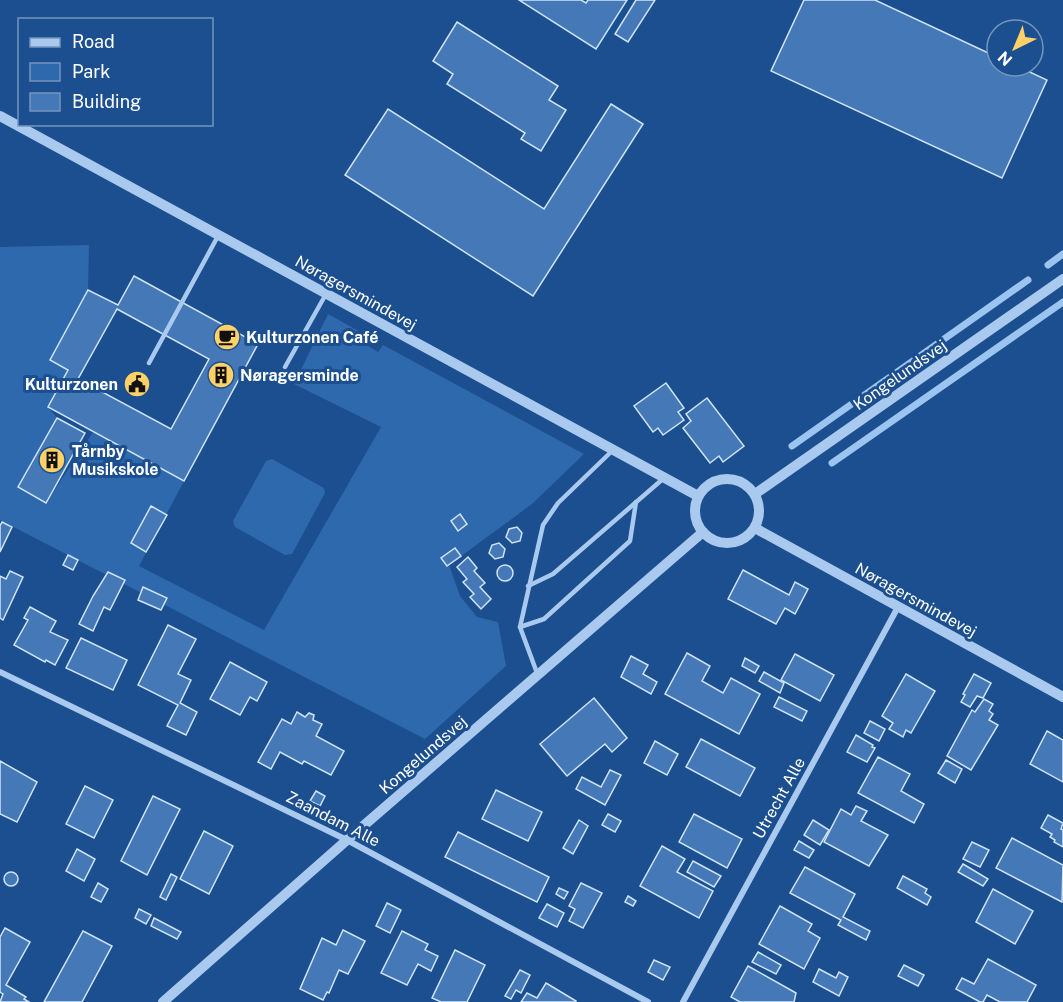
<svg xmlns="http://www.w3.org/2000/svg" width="1063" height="1002" viewBox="0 0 1063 1002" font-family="'Public Sans',sans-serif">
<rect width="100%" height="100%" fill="#1b4f8f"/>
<g fill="#2e69ad">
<path d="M89,245L88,290L50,360L68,370L48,407L57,418L19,487L46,503L93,432L184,481L139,566L264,630L381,427L294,384L328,314L364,334L360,341L378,352L383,345L584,454L532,504L449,565L460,596L477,617L498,622L506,666L425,739L0,520V247Z"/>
<path d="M272,459L324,488L325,493L292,554L285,555L235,527L233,521L266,461Z"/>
</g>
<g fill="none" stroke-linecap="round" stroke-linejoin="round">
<g stroke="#9cc4f0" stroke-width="7">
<path d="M1048,265L1063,254"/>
<path d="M792,446L1028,280"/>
<path d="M832,463L1063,302"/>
</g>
</g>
<g fill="#4478b7" stroke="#cfe3fa" stroke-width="1.5" fill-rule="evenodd">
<path d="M519,0H581L586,3L588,0H627L596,49Z"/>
<path d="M636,0H655L628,42L615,34Z"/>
<path d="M804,0H875L997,57V66H1017L1047,80L1002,178L771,71Z"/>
<path d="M457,22L558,86L549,100L566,110L541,151L521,139L525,133L447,84L453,74L433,61Z"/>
<path d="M611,104L643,124L533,296L345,175L388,109L544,209Z"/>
<path d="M134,276L258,344L184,481L48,407L68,370L50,360L88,290L118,305ZM117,309L209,359L171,429L78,379Z"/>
<path d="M666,383L684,408L678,412L684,420L663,435L658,428L653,432L634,406Z"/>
<path d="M707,398L744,446L723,462L719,456L710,463L683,428L691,421L686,414Z"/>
<path d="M57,418L85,433L46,503L18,487Z"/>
<path d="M151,506L167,515L146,552L131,543Z"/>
<path d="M460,514L467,524L458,531L451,521Z"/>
<path d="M2,522L12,527L0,552V526Z"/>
<path d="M517,527L522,533L520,541L512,543L506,537L509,529Z"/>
<path d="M499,543L505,549L503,557L495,559L489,553L492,545Z"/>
<path d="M455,548L461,556L447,566L441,558Z"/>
<path d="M68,555L78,560L73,570L63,565Z"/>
<path d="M468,557L477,568L474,571L485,583L480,587L491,599L481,609L470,597L474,594L463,582L467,579L457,567Z"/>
<circle cx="505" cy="573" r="8"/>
<path d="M743,570L789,595L795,582L808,589L795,614L785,608L776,624L728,599Z"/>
<path d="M10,571L23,577L3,620L0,618V576L6,579Z"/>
<path d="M108,572L125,580L110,610L104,607L93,631L79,624L93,596Z"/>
<path d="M143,587L167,598L161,610L138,600Z"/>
<path d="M30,607L56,621L50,632L68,640L55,665L46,660L45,662L14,645L28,620L24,618Z"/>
<path d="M168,625L196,639L178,674L191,680L180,703L197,712L186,735L167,726L178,705L138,685Z"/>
<path d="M81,638L127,660L113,690L66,668Z"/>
<path d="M687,653L710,666L702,681L723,693L731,678L760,694L739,734L665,694Z"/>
<path d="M795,654L834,675L820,701L781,680Z"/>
<path d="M631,656L648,665L643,674L657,682L651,694L621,677Z"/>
<path d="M745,658L759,666L755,673L742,666Z"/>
<path d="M230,662L267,682L257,701L250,697L240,715L210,699Z"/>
<path d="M764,672L784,683L780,693L759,681Z"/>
<path d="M906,674L935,691L911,733L906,730L903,737L889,729L893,723L882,716Z"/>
<path d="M974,674L991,683L983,698L977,696L970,707L961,702L965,695L963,694Z"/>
<path d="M779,697L807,711L802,721L774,707Z"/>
<path d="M594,698L627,738L612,752L605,744L567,776L540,744Z"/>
<path d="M984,699L993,704L989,711L993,714L989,720L998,725L971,770L947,756L972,710L975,712Z"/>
<path d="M297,712L305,717L309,713L314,715L313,720L322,724L316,736L344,751L331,775L304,761L302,764L280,752L271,769L258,762L282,719L291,724Z"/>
<path d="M870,721L885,729L879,741L864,733Z"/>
<path d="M1047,731L1063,740V782L1030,764Z"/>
<path d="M856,735L873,745L872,747L875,748L867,762L847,752Z"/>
<path d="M701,739L755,768L740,796L686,767Z"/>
<path d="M655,741L678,754L667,775L644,763Z"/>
<path d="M878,757L910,774L901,791L924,804L914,823L858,793Z"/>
<path d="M946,760L962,769L955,783L938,773Z"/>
<path d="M0,761L37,782L17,822L0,814Z"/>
<path d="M610,770L621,775L605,805L576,789L582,777L601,787Z"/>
<path d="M85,786L113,800L94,838L66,824Z"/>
<path d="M496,790L542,812L528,841L482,819Z"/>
<path d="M316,791L325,796L320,806L310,801Z"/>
<path d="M153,796L180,809L147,875L121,861Z"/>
<path d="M856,806L867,811L861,821L888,835L869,866L824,842L841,809L851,815Z"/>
<path d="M608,814L621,821L615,832L602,825Z"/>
<path d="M694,814L742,839L727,868L679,842Z"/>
<path d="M1048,815L1063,823L1061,829L1063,830V847L1054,842L1055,840L1050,837L1052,834L1041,828Z"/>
<path d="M579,820L588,826L573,854L563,848Z"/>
<path d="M813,820L829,830L820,845L804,835Z"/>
<path d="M204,831L233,846L209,894L180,879Z"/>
<path d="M458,832L549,877L537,902L445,857Z"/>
<path d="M1012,838L1063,865L1062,902L996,868Z"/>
<path d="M799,841L814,850L809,858L794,850Z"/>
<path d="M972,842L989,850L980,867L963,859Z"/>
<path d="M662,846L685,859L677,872L713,891L699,918L640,886Z"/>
<path d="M77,849L95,859L84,881L66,871Z"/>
<path d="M693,861L721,876L714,887L687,872Z"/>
<path d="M963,864L988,879L983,886L958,872Z"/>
<path d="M805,867L855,894L843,917L870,931L866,940L838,925L841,920L790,893Z"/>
<circle cx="11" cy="879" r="7"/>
<path d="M171,874L177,877L166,900L160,897Z"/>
<path d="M903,876L927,889L925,893L931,897L927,905L897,888Z"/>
<path d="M98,883L108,889L101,902L91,897Z"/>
<path d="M581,883L602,893L583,928L569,921L575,909L569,906Z"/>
<path d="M559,888L568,892L564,899L556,894Z"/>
<path d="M993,889L1033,911L1015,944L976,922Z"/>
<path d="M628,896L636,901L633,906L625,902Z"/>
<path d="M387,903L401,910L390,933L376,926Z"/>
<path d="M547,904L564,913L557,927L539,918Z"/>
<path d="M780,906L812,924L808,931L820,938L804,969L759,944Z"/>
<path d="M139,909L151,915L146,924L135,918Z"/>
<path d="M154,918L181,932L177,939L151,926Z"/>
<path d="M5,928L30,942L6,985L26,997L24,999L29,1002H0L3,994L0,992V937Z"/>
<path d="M343,930L365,941L348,974L339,970L329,993L327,992L323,1000L300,989L322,938L336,945Z"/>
<path d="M83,931L112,946L82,1002H44Z"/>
<path d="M402,931L428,944L425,950L438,956L431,971L418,964L407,985L381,973Z"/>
<path d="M455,950L485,965L467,1002H441L432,998Z"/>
<path d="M758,952L781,965L776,974L752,962Z"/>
<path d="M988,959L1036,985L1027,1002H1000L987,995L983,1002H980L956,989L962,978L974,984Z"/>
<path d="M654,960L670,967L663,980L648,972Z"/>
<path d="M904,965L924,975L918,986L898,976Z"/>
<path d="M748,966L796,993L794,1002H740L731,997Z"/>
<path d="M819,969L836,978L839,972L848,977L839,996L813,982Z"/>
<path d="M520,970L530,975L521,993L516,990L511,999L505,996Z"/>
<path d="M546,983L576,1001V1002H521L527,993L537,998Z"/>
</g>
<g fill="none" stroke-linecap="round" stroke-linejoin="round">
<g stroke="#a9c9ee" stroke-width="4.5">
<path d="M149,363L218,236"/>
<path d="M285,367L326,294"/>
<path d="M528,586L553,574L664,478"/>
<path d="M520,627L544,619L630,541L636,502"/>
<path d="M537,673L520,627L543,525L558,503L612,451"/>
</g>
<g stroke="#a9c9ee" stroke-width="6">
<path d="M0,672L347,840L648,1002"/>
<path d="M683,1002L898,607"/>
</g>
<g stroke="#a9c9ee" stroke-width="10">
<path d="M0,116L698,496"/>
<circle cx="727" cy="511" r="32"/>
<path d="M755,494L1063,279"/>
<path d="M755,528L1063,697"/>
<path d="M163,1002L347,840L703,532"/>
</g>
</g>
<defs>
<symbol id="cafe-disc" viewBox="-11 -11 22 22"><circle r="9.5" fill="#ffd166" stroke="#1b4f8f"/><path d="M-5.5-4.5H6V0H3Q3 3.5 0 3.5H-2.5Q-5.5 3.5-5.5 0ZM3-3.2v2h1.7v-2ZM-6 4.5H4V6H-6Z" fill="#111"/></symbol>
<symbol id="building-disc" viewBox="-11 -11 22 22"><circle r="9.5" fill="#ffd166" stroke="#1b4f8f"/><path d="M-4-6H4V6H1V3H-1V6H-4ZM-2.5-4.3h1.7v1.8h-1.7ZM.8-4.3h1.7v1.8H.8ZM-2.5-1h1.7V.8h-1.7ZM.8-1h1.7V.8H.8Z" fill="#111"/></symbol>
<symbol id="civic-disc" viewBox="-11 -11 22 22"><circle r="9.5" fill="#ffd166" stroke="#1b4f8f"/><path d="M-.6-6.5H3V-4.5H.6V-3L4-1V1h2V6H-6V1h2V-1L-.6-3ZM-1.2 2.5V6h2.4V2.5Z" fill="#111"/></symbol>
</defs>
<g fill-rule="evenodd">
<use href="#cafe-disc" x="212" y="322" width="30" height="30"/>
<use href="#building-disc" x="206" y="360" width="30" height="30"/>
<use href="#civic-disc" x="122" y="369" width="30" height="30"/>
<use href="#building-disc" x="37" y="445" width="30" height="30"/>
</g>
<g text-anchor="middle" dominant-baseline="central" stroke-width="6" stroke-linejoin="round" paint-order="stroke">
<g font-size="16" fill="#fff" stroke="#1b4f8f">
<text transform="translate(356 293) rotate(29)">Nøragersmindevej</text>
<text transform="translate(900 375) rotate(-35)">Kongelundsvej</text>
<text transform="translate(916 600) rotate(29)">Nøragersmindevej</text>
<text transform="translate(423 755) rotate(-41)">Kongelundsvej</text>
<text transform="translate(779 798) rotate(-61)">Utrecht Alle</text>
<text transform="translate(333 819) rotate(27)">Zaandam Alle</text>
</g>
<g font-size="16" font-weight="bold" fill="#fff" stroke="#1b4f8f" text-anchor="start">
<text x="246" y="337">Kulturzonen Café</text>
<text x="240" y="375">Nøragersminde</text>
<text x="118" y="384" text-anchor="end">Kulturzonen</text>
<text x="72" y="451">Tårnby<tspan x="72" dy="18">Musikskole</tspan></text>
</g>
</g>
<rect x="18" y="18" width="195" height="108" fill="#1b4f8f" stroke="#7695bc" stroke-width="1.5"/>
<rect x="30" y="38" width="30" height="9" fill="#a9c9ee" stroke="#7695bc" stroke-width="1.5"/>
<text x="72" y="48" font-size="18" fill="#ffffff">Road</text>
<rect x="30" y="63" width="30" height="18" fill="#2e69ad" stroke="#7695bc" stroke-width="1.5"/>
<text x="72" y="78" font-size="18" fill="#ffffff">Park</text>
<rect x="30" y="93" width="30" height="18" fill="#4478b7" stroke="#7695bc" stroke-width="1.5"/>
<text x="72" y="108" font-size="18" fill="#ffffff">Building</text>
<g transform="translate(1015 48) rotate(223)"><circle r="28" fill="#1b4f8f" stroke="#7695bc" stroke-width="1.5"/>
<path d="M0-4.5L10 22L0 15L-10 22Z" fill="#ffd166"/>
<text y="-9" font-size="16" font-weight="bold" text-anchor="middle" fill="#ffffff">N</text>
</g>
</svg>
